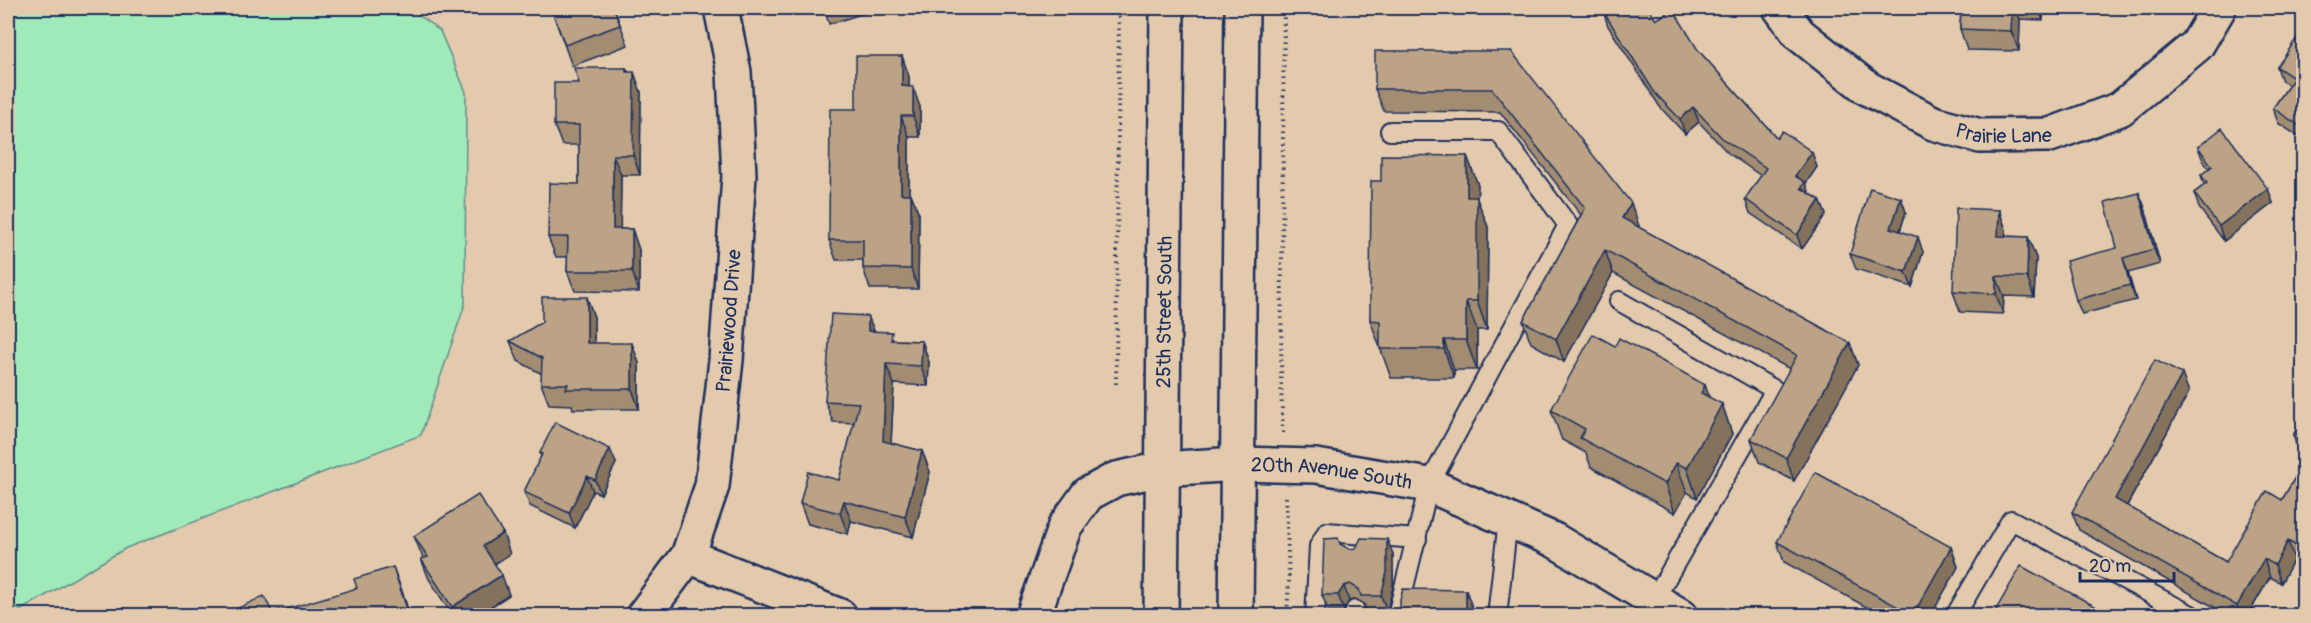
<svg xmlns="http://www.w3.org/2000/svg" width="2311" height="623" viewBox="0 0 2311 623" font-family="Pangolin,sans-serif">
<rect width="100%" height="100%" fill="#e4caac"/>
<filter id="ink" filterUnits="userSpaceOnUse"><feTurbulence type="fractalNoise" baseFrequency=".0167" numOctaves="2"/><feDisplacementMap in="SourceGraphic" scale="12" xChannelSelector="R" yChannelSelector="G"/><feConvolveMatrix kernelMatrix="1 2 1 2 8 2 1 2 1" color-interpolation-filters="sRGB"/></filter>
<g filter="url(#ink)">
<path fill="#a0eab9" stroke="#5e8c8c" stroke-width="1.5" d="M8,8H409L440,31L466,92L465,304L421,435L126,548L11,616L8,615Z"/>
<g fill="none" stroke-linecap="round" stroke-linejoin="round">
<defs>
<g id="lane">
<path d="M1390,131H1498L1568,225L1429,485L1397,616"/>
<path d="M1619,301L1775,390L1654,600"/>
<path d="M1355,610V616"/>
<path d="M1315,616L1319,546L1327,532L1417,539"/>
<path d="M1497,616L1508,520"/>
<path d="M1955,616L2011,520L2193,616"/>
</g>
<g id="street">
<path id="s1" d="M1780,8L1799,34L1867,88L1933,123L1980,136L2050,135L2120,109L2197,45L2219,8"/>
<path d="M688,556L840,616"/>
<path id="s2" d="M643,616L688,556L712,486L726,360L739,176L734,72L721,8"/>
<path id="s3" d="M1033,616L1065,526L1088,494L1116,479L1162,469L1237,464L1316,466L1429,485L1554,540L1681,616"/>
</g>
<g id="secondary">
<path id="s4" d="M1161,616L1167,8"/>
<path d="M1236,616L1242,8"/>
</g>
</defs>
<use href="#lane" stroke="#1b2f5e" stroke-width="22"/>
<use href="#street" stroke="#1b2f5e" stroke-width="38"/>
<use href="#secondary" stroke="#1b2f5e" stroke-width="38"/>
<g stroke="#1b2f5e" stroke-width="4" stroke-dasharray="1.5 4.5" stroke-linecap="butt">
<path d="M1116,384L1119,8"/>
<path d="M1283,433L1281,384L1284,8"/>
<path d="M1286,497L1289,581L1287,616"/>
</g>
<use href="#lane" stroke="#e4caac" stroke-width="18"/>
<use href="#street" stroke="#e4caac" stroke-width="33"/>
<use href="#secondary" stroke="#e4caac" stroke-width="33"/>
</g>
<g fill="#a28c72" stroke="#1b2f5e" stroke-width="1.5">
<path d="M551,8H614L628,45L572,66Z"/>
<path d="M824,8H877L878,9L829,24Z"/>
<path d="M1961,8H2043V20L2020,19L2019,51L1967,50L1960,29Z"/>
<path d="M1603,11L1656,20L1698,50L1777,138L1817,167L1806,183L1809,193L1820,200L1826,215L1802,249L1750,213L1745,199L1761,176L1728,153L1699,122L1685,134L1660,107L1608,26Z"/>
<path d="M2304,38V140L2278,123L2273,108L2289,85L2282,81L2277,67Z"/>
<path d="M1511,51L1639,226L1638,227L1850,343L1858,365L1794,481L1759,462L1751,439L1790,369L1613,273L1564,362L1531,343L1523,321L1581,215L1500,112L1384,111L1375,89Z"/>
<path d="M902,56L909,77V87L920,107V137H909V194H911L919,214L918,289H870L863,268V260H836L829,240L856,109Z"/>
<path d="M626,68L641,92L640,175H621L620,229H632L639,250V292L575,291L567,271L568,257H556L548,237L579,184V145H562L554,125L579,83Z"/>
<path d="M2198,147L2268,189L2273,203L2224,241L2199,208L2194,193L2204,185L2201,175L2209,169L2203,161Z"/>
<path d="M1467,156L1478,185L1477,199L1488,227L1487,330H1477V370H1454V378H1391L1370,320L1381,181Z"/>
<path d="M2139,193L2145,208L2160,264L2128,273L2136,300L2082,314L2076,300L2117,248Z"/>
<path d="M1901,198L1906,212L1900,231L1923,252L1912,287L1856,269L1850,254Z"/>
<path d="M1999,210L2006,230V236L2028,237L2036,258L2034,297L2004,296L2003,314L1960,312L1953,291Z"/>
<path d="M868,316L874,331L895,340L922,341L929,362L928,386L894,384L891,443L922,451L930,472L913,537L851,521L848,534L808,524L800,503L839,480L854,423L833,422L825,401Z"/>
<path d="M594,317V343L639,363V409H573L572,405L549,404L541,384L542,374L518,361L510,341Z"/>
<path d="M1615,346L1705,385L1709,398L1722,404L1732,434L1697,498L1687,492L1675,513L1591,467L1586,453L1562,440L1551,410Z"/>
<path d="M2189,392L2127,506L2226,562L2282,500L2304,462V565L2294,559L2281,583L2270,577L2248,615H2228L2079,530L2072,512Z"/>
<path d="M2304,419V456L2299,453L2293,435Z"/>
<path d="M540,453L616,463L601,494L593,491L575,528L530,506L524,492L541,457Z"/>
<path d="M414,536L510,554L495,564L509,595L478,615H452L429,579L421,559L423,558Z"/>
<path d="M1777,542L1951,547L1958,567L1931,615H1881L1784,562Z"/>
<path d="M1341,545L1349,549L1393,554V587L1387,611L1366,610L1364,604L1356,599L1349,601L1344,610H1328L1322,595Z"/>
</g>
<g fill="#84725d" stroke="#1b2f5e" stroke-width="1.5">
<path d="M2012,8H2015L2020,19L2019,51L2011,31Z"/>
<path d="M2038,8H2043V20Z"/>
<path d="M902,56L909,77V107L902,86Z"/>
<path d="M626,68L633,88L634,72L641,92L640,175L633,155Z"/>
<path d="M913,87L920,107V137L913,116Z"/>
<path d="M1693,107L1699,122L1685,134L1680,119Z"/>
<path d="M901,116L909,137V214L901,194Z"/>
<path d="M1812,152L1817,167L1806,183L1811,197L1802,188L1795,176Z"/>
<path d="M613,155L621,175L620,249L613,229Z"/>
<path d="M1467,156L1478,185L1477,199L1488,227L1487,330L1477,301L1467,197Z"/>
<path d="M2268,189L2273,203L2224,241L2219,226Z"/>
<path d="M2139,193L2145,208L2160,264L2154,249Z"/>
<path d="M911,194L919,214L918,289L911,269Z"/>
<path d="M1901,198L1906,212L1896,243L1891,228Z"/>
<path d="M1820,200L1826,215L1802,249L1797,235Z"/>
<path d="M1631,203L1639,226L1630,241L1622,218Z"/>
<path d="M1999,210L2006,230L2005,257L1998,236Z"/>
<path d="M632,229L639,250V292L632,271Z"/>
<path d="M1918,237L1923,252L1912,287L1906,272Z"/>
<path d="M2028,237L2036,258L2034,297L2027,277Z"/>
<path d="M1605,250L1613,273L1564,362L1556,339Z"/>
<path d="M2123,258L2128,273L2136,300L2130,285Z"/>
<path d="M1996,276L2004,296L2003,314L1996,294Z"/>
<path d="M587,297L594,317V363L587,343Z"/>
<path d="M1466,301L1477,330V370L1466,340Z"/>
<path d="M868,316L876,336L868,331Z"/>
<path d="M1444,340L1454,370V378L1444,349Z"/>
<path d="M922,341L929,362L928,386L921,366Z"/>
<path d="M632,343L639,363V409L632,389Z"/>
<path d="M1850,343L1858,365L1794,481L1786,458Z"/>
<path d="M886,364L894,384L890,461L883,441Z"/>
<path d="M2182,374L2189,392L2121,516L2115,499Z"/>
<path d="M1705,385L1715,414L1701,393Z"/>
<path d="M1722,404L1732,434L1697,498L1687,468Z"/>
<path d="M610,449L616,463L601,494L595,480Z"/>
<path d="M922,451L930,472L913,537L905,517Z"/>
<path d="M1676,463L1687,492L1675,513L1665,484Z"/>
<path d="M587,476L593,491L575,528L569,513Z"/>
<path d="M844,501L851,521L848,534L840,513Z"/>
<path d="M503,533L510,554L491,566L483,546Z"/>
<path d="M2304,537V563L2298,547Z"/>
<path d="M1387,539L1393,554V587L1387,611L1381,596Z"/>
<path d="M2288,541L2294,559L2281,583L2275,565Z"/>
<path d="M1951,547L1958,567L1931,615H1913Z"/>
<path d="M2264,559L2270,577L2248,615H2240L2237,606Z"/>
<path d="M393,567L401,588L410,615H409Z"/>
<path d="M502,575L509,595L478,615H456L452,607Z"/>
<path d="M1344,586L1349,601L1344,610L1338,595Z"/>
<path d="M1466,590L1473,610V615H1466Z"/>
</g>
<g fill="#bca385" stroke="#1b2f5e" stroke-width="1.5">
<path d="M551,8H614L620,25L565,45Z"/>
<path d="M1609,8H1648L1656,20L1673,9L1698,50L1777,138L1782,131L1812,152L1795,176L1805,182L1801,188L1820,200L1797,235L1745,199L1766,168L1723,139L1693,107L1680,119L1655,93L1603,11Z"/>
<path d="M1961,8H2012L2011,31L1960,29Z"/>
<path d="M2299,35L2304,38V129L2273,108L2294,78L2277,67Z"/>
<path d="M1375,51H1511L1631,203L1622,218L1850,343L1786,458L1751,439L1797,355L1605,250L1556,339L1523,321L1585,208L1492,89H1375Z"/>
<path d="M856,56H902V86L913,87V116H901V194H911V269L863,268V240H829L830,109H856Z"/>
<path d="M574,68H626V72H634L633,155H613V229H632V271H567L568,237H548L549,183L579,184V125H554V83H579Z"/>
<path d="M2222,128L2268,189L2219,226L2194,193L2207,183L2201,175L2212,166L2198,147Z"/>
<path d="M1381,155L1467,156V197H1477V301H1466V340H1444V349H1380V321L1370,320V296L1371,181H1381Z"/>
<path d="M1870,188L1901,198L1891,228L1918,237L1906,272L1850,254Z"/>
<path d="M2139,193L2154,249L2123,258L2130,285L2076,300L2066,261L2117,248L2105,202Z"/>
<path d="M1956,208L1999,210L1998,236L2028,237L2027,277L1996,276V294L1953,291Z"/>
<path d="M542,297H587V343H632V389H566L568,384H541L542,358L510,341L542,322Z"/>
<path d="M831,314L868,316V331L892,332L891,340L922,341L921,366L886,364L883,441L922,451L905,517L844,501L840,513L800,503L808,472L839,480L859,403L825,401Z"/>
<path d="M1593,334L1615,346L1619,338L1682,372L1705,385L1701,393L1722,404L1687,468L1676,463L1665,484L1580,438L1585,429L1551,410Z"/>
<path d="M2155,360L2182,374L2115,499L2226,562L2267,491L2282,500L2304,462V537L2298,547L2288,541L2275,565L2264,559L2237,606L2072,512Z"/>
<path d="M2304,419V442L2293,435Z"/>
<path d="M555,422L610,449L595,480L587,476L569,513L524,492L542,454L540,453Z"/>
<path d="M1815,472L1951,547L1913,615L1777,542Z"/>
<path d="M478,495L503,533L483,546L502,575L452,607L421,559L428,557L414,536Z"/>
<path d="M1338,538L1340,544L1349,549L1356,548L1361,538L1387,539V572L1381,596H1361L1359,589L1350,584L1344,586L1338,595H1322L1324,539Z"/>
<path d="M2021,566L2111,615H1993Z"/>
<path d="M393,567L409,615H239L236,609L264,596L272,612L279,610L280,611L357,588L354,579Z"/>
<path d="M1403,589L1466,590V615H1400V600Z"/>
</g>
</g>
<g text-anchor="middle" dominant-baseline="central" stroke-width="4.5" stroke-linejoin="round" paint-order="stroke">
<g font-size="20" fill="#1b2f5e" stroke="#e4caac">
<text stroke="none"><textPath href="#s1" startOffset="266">Prairie Lane</textPath></text>
<text stroke="none"><textPath href="#s4" startOffset="304">25th Street South</textPath></text>
<text stroke="none"><textPath href="#s2" startOffset="315">Prairiewood Drive</textPath></text>
<text stroke="none"><textPath href="#s3" startOffset="384">20th Avenue South</textPath></text>
</g>
</g>
<rect width="2311" height="623" fill="none" stroke="#e4caac" stroke-width="30"/>
<rect x="15" y="15" width="2281" height="593" fill="none" stroke="#1b2f5e" stroke-width="2" filter="url(#ink)"/>
<path d="M2080 572v9h94v-9" fill="none" stroke="#1b2f5e" stroke-width="3"/>
<text x="2089" y="572" font-size="18" fill="#1b2f5e" stroke="#e4caac" stroke-width="4.5" paint-order="stroke">20 m</text>
</svg>
